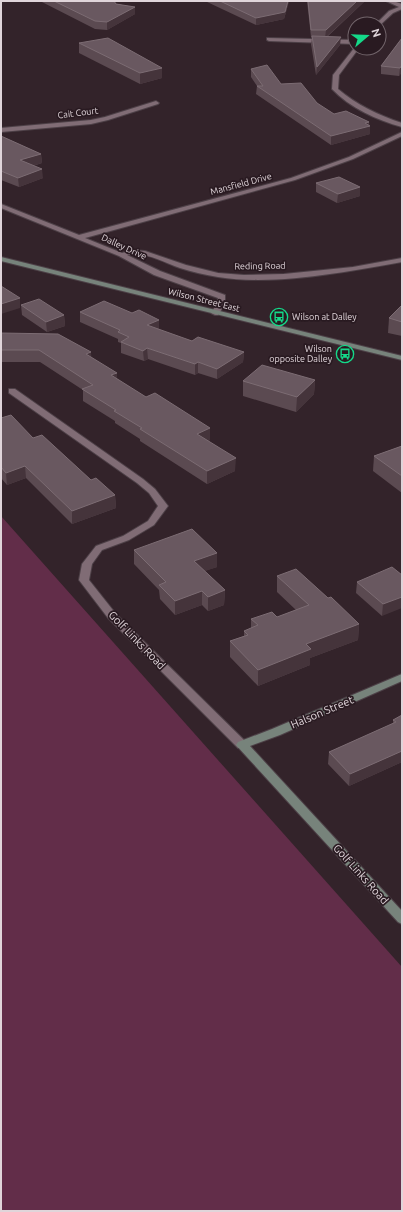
<svg xmlns="http://www.w3.org/2000/svg" width="403" height="1212" viewBox="0 0 403 1212" font-family="Ubuntu,sans-serif">
<rect width="100%" height="100%" fill="#33232a"/>
<path fill="#622d49" d="M1,516L402,967V1211H1Z"/>
<g fill="none" stroke-linecap="round" stroke-linejoin="round">
<defs>
<g id="minor">
<path d="M386,1H393L402,4V9L393,13L379,26V24H376L389,11L399,7Z"/>
<path d="M267,38L355,40V44L269,41L267,40Z"/>
<path d="M355,47V48H359L339,75L338,89C357,105 378,115 402,123V127C377,120 350,108 332,89L333,75Z"/>
<path d="M156,101L159,103L158,104L108,120L91,124L1,132V128L91,120L105,117Z"/>
<path d="M402,132V136L353,159L295,180L85,238L122,253L133,250L145,251L186,265L218,273L244,275L284,274L353,267L402,258V262C347,272 273,286 218,277C206,275 192,272 180,268C163,262 145,251 127,255L160,271L225,295V304L218,315H215L211,313L217,304L218,298L154,275L119,256L1,208V204L79,235L291,178L349,157Z"/>
<path d="M9,389H15L143,479L155,489L168,506L154,525L129,540L102,550L92,564L89,580L116,614L246,742L248,745L246,748H238L108,618L79,580L82,564L96,546L123,536L148,521L158,506L149,493L137,483L9,393Z"/>
</g>
<g id="secondary">
<path d="M1,257L402,356V360L1,261Z"/>
<path d="M402,674V681L280,735L250,746L402,911V924L398,922L236,745L238,742L272,729Z"/>
</g>
</defs>
<use href="#minor" stroke="#4d4047" stroke-width="2"/>
<use href="#secondary" stroke="#4d4047" stroke-width="2"/>
<use href="#minor" fill="#806c75" fill-rule="evenodd"/>
<use href="#secondary" fill="#77837b" fill-rule="evenodd"/>
</g>
<g fill="#5b4a51">
<path d="M40,1H114L116,4L135,7V14L107,30L95,29Z"/>
<path d="M205,1H289L284,19L256,25Z"/>
<path d="M307,1H365L327,37L340,45L316,75L311,44L312,38L311,37Z"/>
<path d="M402,38V72L399,76L381,74V66Z"/>
<path d="M79,43L162,78L140,84L79,53Z"/>
<path d="M251,69L281,84L334,114L369,122L370,134L331,145L256,94L257,86L251,77Z"/>
<path d="M1,136L41,154L42,163L33,166L43,178L19,187L1,180Z"/>
<path d="M316,183L360,187V196L337,203L316,192Z"/>
<path d="M21,305L64,315L65,326L47,332L22,315Z"/>
<path d="M402,305V336L388,333L389,318Z"/>
<path d="M80,312L192,341L244,352L243,362L217,379L198,373L195,375L148,359L144,361L121,353V343L118,342V339L80,322Z"/>
<path d="M1,333L91,357L117,379L210,440L208,441L235,471L207,484L140,441V439L115,423V421L83,401V390L40,362H1Z"/>
<path d="M315,380L314,394L296,412L243,396V381Z"/>
<path d="M1,418L33,438L91,480L115,495L116,508L72,524L26,478L7,485L1,478Z"/>
<path d="M402,446V493L373,471L374,456Z"/>
<path d="M134,550L217,567L204,571L225,590L224,605L208,611L202,605L175,615L160,599L159,590L134,564Z"/>
<path d="M402,575L382,616L356,593L357,582Z"/>
<path d="M277,576L328,598L359,624L358,640L310,658V665L258,686L230,657V641L244,636V631L251,628V619L277,617L296,610L277,592Z"/>
<path d="M402,715V762L349,786L328,764L329,752L393,724V720Z"/>
</g>
<g fill="#45343b">
<path d="M288,1H289L284,19L256,25V18Z"/>
<path d="M357,1H365L325,38L326,30Z"/>
<path d="M135,7V14L107,30V22Z"/>
<path d="M341,37L340,45L316,75L317,67Z"/>
<path d="M402,65V72L399,76L400,68Z"/>
<path d="M162,68V78L140,84V73Z"/>
<path d="M369,122L368,126H370V134L331,145V136Z"/>
<path d="M41,154L42,163L21,169L20,160Z"/>
<path d="M42,169L43,178L19,187L18,178Z"/>
<path d="M360,187V196L337,203L338,194Z"/>
<path d="M20,298V308L1,314V304Z"/>
<path d="M64,315L65,326L47,332L46,322Z"/>
<path d="M159,320V330L147,325Z"/>
<path d="M147,348L148,359L144,361L143,351Z"/>
<path d="M91,352L92,364L86,354Z"/>
<path d="M244,352L243,362L217,379V369Z"/>
<path d="M198,362V373L195,375V364Z"/>
<path d="M117,373V385L111,375Z"/>
<path d="M315,380L314,394L296,412L297,397Z"/>
<path d="M210,428V440L197,446V434Z"/>
<path d="M236,458L235,471L207,484V471Z"/>
<path d="M25,466L26,478L7,485L6,473Z"/>
<path d="M115,495L116,508L72,524V511Z"/>
<path d="M217,553V567L194,575V561Z"/>
<path d="M225,590L224,605L208,611V597Z"/>
<path d="M202,591V605L175,615V601Z"/>
<path d="M402,597V608L382,616L383,604Z"/>
<path d="M359,624L358,640L310,658V665L258,686V670L306,644Z"/>
<path d="M402,751V762L349,786L350,774Z"/>
</g>
<g fill="#695860" stroke="#7c6c73">
<path d="M54,1H114L116,4L135,7L107,22L95,21Z"/>
<path d="M220,1H288L285,12L256,18Z"/>
<path d="M308,1H357L326,30H311Z"/>
<path d="M312,36L341,37L317,67Z"/>
<path d="M108,38L162,68L140,73L79,43Z"/>
<path d="M402,38V65L400,68L381,66Z"/>
<path d="M267,65L281,84L301,83L317,103L334,114L346,111L369,122L365,123L370,126L331,136L257,86H263L251,69Z"/>
<path d="M1,136L41,154L20,160L42,169L18,178L1,171Z"/>
<path d="M339,177L360,187L338,194L316,183Z"/>
<path d="M1,286L20,298L1,304Z"/>
<path d="M39,299L64,315L46,322L21,305Z"/>
<path d="M104,301L132,313L139,310L159,320L147,325L192,341L198,337L244,352L217,369L198,362L195,364L147,348L143,351L121,342L129,337L118,332L120,330L80,312Z"/>
<path d="M402,305V322L389,318Z"/>
<path d="M1,333L58,334L91,352L86,354L117,373L111,375L146,397L155,393L210,428L197,434L236,458L207,471L140,429L142,428L114,411L116,410L82,389L93,385L39,350H1Z"/>
<path d="M262,365L315,380L297,397L243,381Z"/>
<path d="M11,415L33,438L42,435L91,480L96,478L115,495L72,511L25,466L6,473L1,467V418Z"/>
<path d="M402,446V476L374,456Z"/>
<path d="M192,529L217,553L194,561L225,590L208,597L202,591L175,601L159,585L166,582L134,550Z"/>
<path d="M392,567L402,575V597L383,604L357,582Z"/>
<path d="M296,569L328,598L331,597L359,624L306,644L311,649L258,670L230,641L248,635L244,631L258,625L251,619L272,612L277,617L309,605L277,576Z"/>
<path d="M402,715V751L350,774L329,752L396,722L393,720Z"/>
</g>
<defs>
<symbol id="bus-ring" viewBox="-11 -11 22 22"><circle r="9.5" fill="#291a21" stroke="#14d989" stroke-width="1.5"/><path d="M-5-6H5V4H4V6H2V4H-2V6H-4V4H-5ZM-3.5-4V0h7V-4ZM-3.5 1.2v1.5H-2V1.2ZM2 1.2v1.5H3.5V1.2Z" fill="#14d989"/></symbol>
</defs>
<g fill-rule="evenodd">
<use href="#bus-ring" x="269" y="307" width="20" height="20"/>
<use href="#bus-ring" x="335" y="344" width="20" height="20"/>
</g>
<g text-anchor="middle" dominant-baseline="central" stroke-width="3.5" stroke-linejoin="round" paint-order="stroke">
<g font-size="9" fill="#e0d5da" stroke="#291a21">
<text transform="translate(78 113) rotate(-7)">Cait Court</text>
<text transform="translate(241 184) rotate(-15)">Mansfield Drive</text>
<text transform="translate(124 247) rotate(25)">Dalley Drive</text>
<text transform="translate(260 266) rotate(-1)">Reding Road</text>
<text transform="translate(204 300) rotate(14)">Wilson Street East</text>
</g>
<g font-size="9" fill="#e0d5da" stroke="#291a21" text-anchor="start">
<text x="292" y="317">Wilson at Dalley</text>
<text x="332" y="349" text-anchor="end">Wilson<tspan x="332" dy="10">opposite Dalley</tspan></text>
</g>
<g font-size="11" fill="#e0d5da" stroke="#291a21">
<text transform="translate(137 640) rotate(46)">Golf Links Road</text>
<text transform="translate(322 712) rotate(-23)">Halson Street</text>
<text transform="translate(361 874) rotate(48)">Golf Links Road</text>
</g>
</g>
<rect width="403" height="1212" fill="none" stroke="#e0d5da" stroke-width="4"/>
<g transform="translate(367 36) rotate(71)"><circle r="19" fill="#291a21" stroke="#72656b"/>
<path d="M0-3L7 15L0 10L-7 15Z" fill="#14d989"/>
<text y="-6" font-size="11" font-weight="bold" text-anchor="middle" fill="#e0d5da">N</text>
</g>
</svg>
